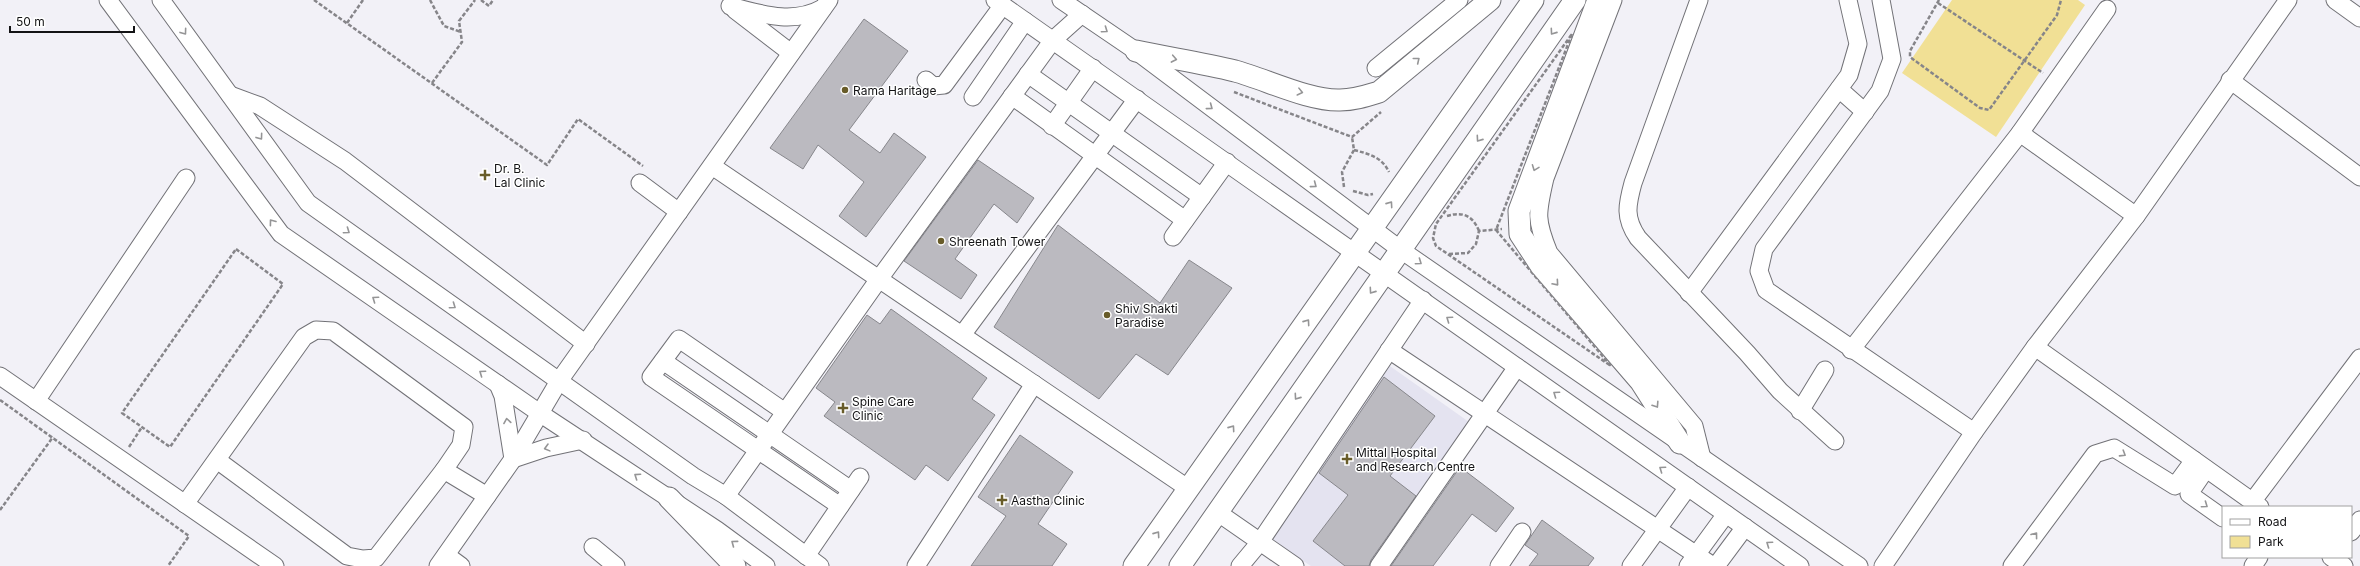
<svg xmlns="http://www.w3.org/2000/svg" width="2360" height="566" viewBox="0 0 2360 566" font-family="Inter,sans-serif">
<rect width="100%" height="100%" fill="#f2f1f7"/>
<path fill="#e4e3f0" d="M1387,364L1469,422L1369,566H1311L1271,540Z"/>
<path fill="#f1e095" d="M1952,0H2078L2085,5L1996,137L1902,73Z"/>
<g fill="#bbbac0" stroke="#87878c">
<path d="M864,19L908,51L849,130L880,153L894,133L926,157L866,237L839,216L864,182L818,145L803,169L770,148Z"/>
<path d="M978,160L1034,198L1017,223L994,204L955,259L977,275L961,299L904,261Z"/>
<path d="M1058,225L1160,303L1189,260L1232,288L1168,375L1136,354L1099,399L994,327Z"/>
<path d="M891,309L987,378L972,399L995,415L948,481L926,465L915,480L824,416L835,402L816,388L867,315L880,324Z"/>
<path d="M1384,377L1435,416L1390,476L1416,496L1371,560L1369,566H1345L1313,541L1348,495L1319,473Z"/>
<path d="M1020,435L1073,472L1038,524L1067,544L1052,566H971L1006,516L978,497Z"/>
<path d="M1460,467L1514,508L1496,532L1472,514L1433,566H1391Z"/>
<path d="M1542,520L1594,558L1588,566H1529L1538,554L1525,545Z"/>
</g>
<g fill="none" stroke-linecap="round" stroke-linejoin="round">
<defs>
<g id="minor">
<path d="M108,0L281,234L541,414L717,530L766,566"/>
<path d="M161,0L308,203L693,476L726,496L820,566"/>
<path d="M995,0L1800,566"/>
<path d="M1061,0L1136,51L1401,250L1859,566"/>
<path d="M1613,0L1545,178C1537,213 1535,219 1549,253L1694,426L1702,458"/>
<path d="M1699,0L1633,183C1627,205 1624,218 1638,238L1747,353L1780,391L1835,441"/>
<path d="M1881,0L1892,59L1880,91L1764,249L1759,271L1766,290L1974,432"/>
<path d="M2335,0L2360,18"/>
<path d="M730,6C761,14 793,25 823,8"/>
<path d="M735,10L791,53"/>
<path d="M1376,68L1459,0"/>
<path d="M1028,74L1202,197"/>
<path d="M926,80L933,86L944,85L1003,5"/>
<path d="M2230,80L2360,177"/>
<path d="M1839,89L1865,112"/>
<path d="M230,95L260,106L345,161L586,344"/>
<path d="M1012,96L1185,220"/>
<path d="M973,97L1025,21"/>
<path d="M1052,126L1093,68"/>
<path d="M2020,133L2136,216"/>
<path d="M712,166L1189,489"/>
<path d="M640,183L679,212"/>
<path d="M1173,237L1227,162"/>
<path d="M1689,293L1849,75L1858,44L1848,0"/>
<path d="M962,335L1137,99"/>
<path d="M2035,347L2260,507"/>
<path d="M1389,350L1713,566"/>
<path d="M1851,350L2020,133L2107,9"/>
<path d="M663,361L851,490"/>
<path d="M0,376L275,566"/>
<path d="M498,384L503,396L513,459L546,448L583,440"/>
<path d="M36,401L186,178"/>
<path d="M1800,411L1825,370"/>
<path d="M785,412L679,339L651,377L840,506"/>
<path d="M217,460L347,556L363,559L376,558L444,470L487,496"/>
<path d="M2206,469L2189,494L2223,518"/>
<path d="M726,496L879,279L1053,40L1082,14"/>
<path d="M2252,502L2360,358"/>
<path d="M185,504L304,337L316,330L333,331L464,427L461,445L444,470"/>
<path d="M1217,512L1295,566"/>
<path d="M2351,532L2360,520"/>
<path d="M593,547L616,566"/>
<path d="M446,555L461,566"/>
<path d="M806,556L860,477"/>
<path d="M2331,557L2344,566"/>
<path d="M438,566L513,459L559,381L829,0"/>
<path d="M916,566L1034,384"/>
<path d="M1240,566L1260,542L1423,300"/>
<path d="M1379,566L1517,367"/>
<path d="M1499,566L1522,532"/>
<path d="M1631,566L1688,487"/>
<path d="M1688,566L1726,514"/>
<path d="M1716,566L1745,527"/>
<path d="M1883,566L1974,432L2035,347L2136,216L2288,0"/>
<path d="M2012,566L2095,454L2114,448L2175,486L2194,460"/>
<path d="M2253,566L2259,557"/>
</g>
<g id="major">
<path d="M1598,0L1519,211L1520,234L1541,266L1641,382L1680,443"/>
<path d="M1136,51C1169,58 1202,63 1235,71C1265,79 1309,101 1340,100C1354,100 1366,96 1379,92L1490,0"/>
<path d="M669,498L735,566"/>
<path d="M1134,566L1533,0"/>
<path d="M1180,566L1575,0"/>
</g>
</defs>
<use href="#minor" stroke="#727277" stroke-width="19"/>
<use href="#major" stroke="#727277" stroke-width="23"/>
<g stroke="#868589" stroke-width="2.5" stroke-dasharray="4 2" stroke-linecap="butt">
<path d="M314,0L547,165L578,119L643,166"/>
<path d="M430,0L444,26L461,32"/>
<path d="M481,0L489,6L493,0"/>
<path d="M1939,0L1910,51V57L1980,108L1989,110L2057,15L2061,0"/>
<path d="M1938,3L2043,73"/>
<path d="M347,23L363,0"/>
<path d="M1572,34L1496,230L1611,366L1436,246L1433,238L1436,224Z"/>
<path d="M432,83L462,42L459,21L475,0"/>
<path d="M1234,92L1352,137L1381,112"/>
<path d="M1354,150C1369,154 1382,157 1389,172"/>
<path d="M1344,187L1342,172L1354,150L1352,137"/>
<path d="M1353,191L1368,195L1373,194"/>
<path d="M1447,216C1463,211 1473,216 1479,231"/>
<path d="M236,249L283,284L170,447L122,413Z"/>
<path d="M1449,254L1468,253L1476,244L1479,231L1502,229"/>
<path d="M0,400L189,536L168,566"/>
<path d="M129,447L142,427"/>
<path d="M0,510L53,437"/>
</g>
<use href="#minor" stroke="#fff" stroke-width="17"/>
<use href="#major" stroke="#fff" stroke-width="21"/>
</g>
<defs><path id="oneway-chevron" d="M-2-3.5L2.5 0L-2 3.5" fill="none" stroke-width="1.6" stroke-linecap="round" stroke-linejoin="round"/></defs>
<g stroke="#959596">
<use href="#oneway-chevron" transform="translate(1105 30) rotate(35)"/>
<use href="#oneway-chevron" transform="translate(184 32) rotate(54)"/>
<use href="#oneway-chevron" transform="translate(1553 32) rotate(125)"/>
<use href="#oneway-chevron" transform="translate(1174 59) rotate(11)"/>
<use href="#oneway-chevron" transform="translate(1417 60) rotate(-39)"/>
<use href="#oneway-chevron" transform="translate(1300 92) rotate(14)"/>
<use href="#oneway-chevron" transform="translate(1210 107) rotate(37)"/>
<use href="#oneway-chevron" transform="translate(260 137) rotate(54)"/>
<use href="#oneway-chevron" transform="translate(1479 139) rotate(125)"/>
<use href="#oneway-chevron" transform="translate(1535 168) rotate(111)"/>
<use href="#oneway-chevron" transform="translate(1314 185) rotate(37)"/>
<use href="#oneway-chevron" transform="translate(1390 204) rotate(-55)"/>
<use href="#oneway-chevron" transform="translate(272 222) rotate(-127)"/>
<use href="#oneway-chevron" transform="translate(347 231) rotate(35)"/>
<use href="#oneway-chevron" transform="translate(1419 262) rotate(35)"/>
<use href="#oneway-chevron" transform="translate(1556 283) rotate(49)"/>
<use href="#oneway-chevron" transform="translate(1372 291) rotate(125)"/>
<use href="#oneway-chevron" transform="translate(375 299) rotate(-145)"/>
<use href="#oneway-chevron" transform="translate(453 306) rotate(35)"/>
<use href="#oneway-chevron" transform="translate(1449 319) rotate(-145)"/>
<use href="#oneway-chevron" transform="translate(1307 322) rotate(-55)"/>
<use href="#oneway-chevron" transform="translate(482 373) rotate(-145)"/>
<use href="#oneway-chevron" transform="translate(1556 394) rotate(-145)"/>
<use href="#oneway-chevron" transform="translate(1297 397) rotate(125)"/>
<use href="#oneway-chevron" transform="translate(1656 405) rotate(57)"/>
<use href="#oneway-chevron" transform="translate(507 421) rotate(-99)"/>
<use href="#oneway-chevron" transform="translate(1232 428) rotate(-55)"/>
<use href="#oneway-chevron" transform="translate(547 448) rotate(165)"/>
<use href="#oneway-chevron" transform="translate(2123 454) rotate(32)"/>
<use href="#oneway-chevron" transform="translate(1662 469) rotate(-145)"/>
<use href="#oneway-chevron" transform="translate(637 476) rotate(-146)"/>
<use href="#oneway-chevron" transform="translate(2205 505) rotate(35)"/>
<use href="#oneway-chevron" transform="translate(1157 534) rotate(-55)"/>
<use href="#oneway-chevron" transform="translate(2035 535) rotate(-53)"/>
<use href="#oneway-chevron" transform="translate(734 543) rotate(-143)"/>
<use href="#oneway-chevron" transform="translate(1769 544) rotate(-145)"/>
</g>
<g fill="#685c29" stroke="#fff" stroke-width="1.5">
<circle cx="845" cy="90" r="4"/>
<path d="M483 169h4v4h4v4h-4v4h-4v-4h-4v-4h4z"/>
<circle cx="941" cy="241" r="4"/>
<circle cx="1107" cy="315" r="4"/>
<path d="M841 402h4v4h4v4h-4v4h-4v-4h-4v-4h4z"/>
<path d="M1345 453h4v4h4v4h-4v4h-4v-4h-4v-4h4z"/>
<path d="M1000 494h4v4h4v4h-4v4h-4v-4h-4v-4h4z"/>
</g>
<g text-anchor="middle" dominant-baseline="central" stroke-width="3" stroke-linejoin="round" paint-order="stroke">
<g font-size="12" fill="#131315" stroke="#fff" text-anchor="start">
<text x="853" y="90">Rama Haritage</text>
<text x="494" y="168">Dr. B.<tspan x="494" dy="14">Lal Clinic</tspan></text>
<text x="949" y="241">Shreenath Tower</text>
<text x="1115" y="308">Shiv Shakti<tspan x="1115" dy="14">Paradise</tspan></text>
<text x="852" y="401">Spine Care<tspan x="852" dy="14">Clinic</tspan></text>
<text x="1356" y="452">Mittal Hospital<tspan x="1356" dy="14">and Research Centre</tspan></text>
<text x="1011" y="500">Aastha Clinic</text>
</g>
</g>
<rect x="2222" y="506" width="130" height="52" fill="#ffffff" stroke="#a1a1a1"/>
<rect x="2230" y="519" width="20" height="6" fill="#ffffff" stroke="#a1a1a1"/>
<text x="2258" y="526" font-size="12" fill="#131315">Road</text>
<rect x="2230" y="536" width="20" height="12" fill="#f1e095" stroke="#a1a1a1"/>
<text x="2258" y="546" font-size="12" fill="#131315">Park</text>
<path d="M10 26v6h124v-6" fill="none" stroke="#131315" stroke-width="2"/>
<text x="16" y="26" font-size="12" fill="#131315" stroke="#ffffff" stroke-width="3" paint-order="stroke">50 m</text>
</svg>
